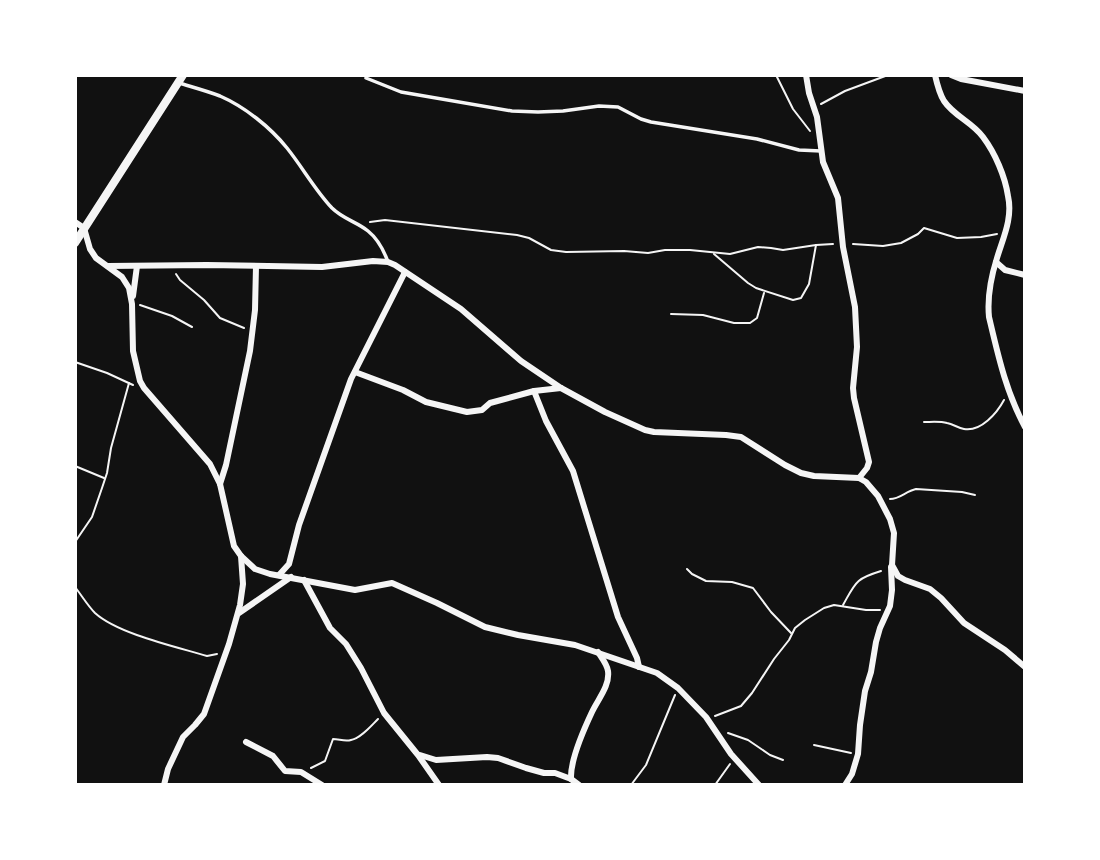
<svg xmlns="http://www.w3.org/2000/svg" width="1100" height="860" viewBox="0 0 1100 860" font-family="Inter,sans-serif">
<rect width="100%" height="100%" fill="#111"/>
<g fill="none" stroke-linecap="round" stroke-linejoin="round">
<g stroke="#f5f5f5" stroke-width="2">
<path d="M776,75L793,109L810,131"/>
<path d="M821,104L845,91L888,75"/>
<path d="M370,222L385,220L517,235L529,238L551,250L566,252L624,251L648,253L665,250H690L730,254L758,247L771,248L783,250L816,245L833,244"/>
<path d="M853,244L883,246L901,243L918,234L924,228L957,238L981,237L997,234"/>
<path d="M714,254L748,283L756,288L793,300L801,298L809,284L816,245"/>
<path d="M176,274L180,280L204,300L220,318L244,328"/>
<path d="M140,305L172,316L192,327"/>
<path d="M671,314L703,315L734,323H750L757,318L764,293"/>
<path d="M75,362L107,373L133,385"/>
<path d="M924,422C931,422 940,421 947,423C953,424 958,428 964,429C981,432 997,413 1004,400"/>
<path d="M75,466L104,478"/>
<path d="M890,499C900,499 906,491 916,489L962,492L975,495"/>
<path d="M75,542L92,517L102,488L107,473L111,448L129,383"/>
<path d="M687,569L692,574L706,581L732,582L753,588L771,612L791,633"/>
<path d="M75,587C82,596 88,606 95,613C118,634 177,647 207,656L217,654"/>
<path d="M843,605C856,582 855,579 881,571"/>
<path d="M715,716L741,706L752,693L774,659L789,640L795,628L805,620L824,608L834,605L866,610H880"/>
<path d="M728,733L748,740L770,755L783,760"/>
<path d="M814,745L851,753"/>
<path d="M311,768L325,761L333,739C339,739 345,742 351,740C361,738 371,726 378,719"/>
<path d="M631,785L646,765L675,695"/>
<path d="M715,785L730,764"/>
</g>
<g stroke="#f5f5f5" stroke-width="3.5">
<path d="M366,78L401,92L512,111L538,112L563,111L599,106L618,107L641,119L651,122L757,139L799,150L821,151"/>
<path d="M179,83C192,87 207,91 220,96C245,107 270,127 287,148C303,168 315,190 332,208C343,219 357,222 368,231C378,239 384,251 388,262"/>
</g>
<g stroke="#f5f5f5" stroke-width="6">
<path d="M806,75L809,93L817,117L823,162L838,198L843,247L855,307L857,347L853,388L854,398L869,462L867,468L859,478"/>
<path d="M935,75C937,84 939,93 944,101C954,116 972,122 983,137C995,153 1005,176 1008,196C1013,218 1003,238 997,258C991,277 987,297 989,317C998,355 1006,392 1025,427"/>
<path d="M951,75L961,79L1025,91"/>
<path d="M75,222L84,228L90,249L96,258L122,277L129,288L132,304L133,351L140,381L144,388L210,464L220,484L234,546L241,556L255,569L270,574L355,590L392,583L437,603L485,627L518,635L575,645L657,673L678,688L706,717L731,754L759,785"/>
<path d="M996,262L1005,270L1025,275"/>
<path d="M108,266L207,265L322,267L373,261L388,262L395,265L461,309L521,361L561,388L605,412L645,430L654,432L726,435L741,437L785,465L801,473L814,476L859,478L866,482L878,496L890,519L894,533L892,565L898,576L905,580L930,589L941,598L964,623L1005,650L1025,667"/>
<path d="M133,296L137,266"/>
<path d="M355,372L403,390L426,402L467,412L482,410L490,403L534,391L561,388"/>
<path d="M534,391L546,421L573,471L618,617L637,658L639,667"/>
<path d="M220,484L226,465L250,351L255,310L256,266"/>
<path d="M279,575L289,564L299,525L351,379L405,272"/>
<path d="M304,580L330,628L346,644L361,668L384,713L418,755L439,785"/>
<path d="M239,613L291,577"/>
<path d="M246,742L273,756L285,771L301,772L322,785"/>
<path d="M420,755L436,760L487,757L498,758L526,768L544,773H555L571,779"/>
<path d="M164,785L168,769L183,737L195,725L204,714L229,644L240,605L243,584L241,556"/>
<path d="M579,785L571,779C570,761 584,729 592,712C598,699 610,686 608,671C607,664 601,657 598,652"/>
<path d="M845,785L852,774L858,754L860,725L865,691L871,672L876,642L880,628L890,606L892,590L891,567"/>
</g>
<path stroke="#f5f5f5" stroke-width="8" d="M75,243L183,75"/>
</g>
<rect width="1100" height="860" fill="none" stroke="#ffffff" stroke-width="154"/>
</svg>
